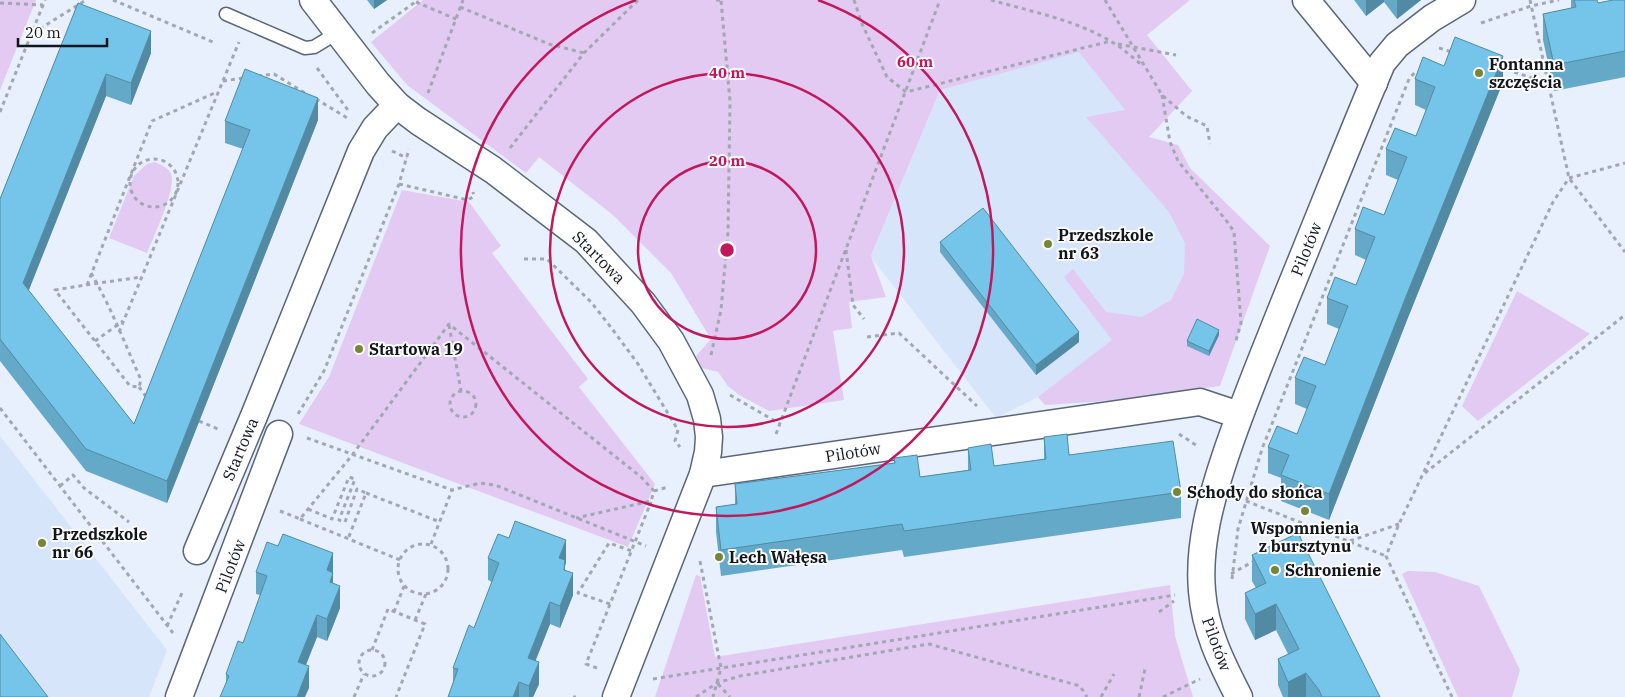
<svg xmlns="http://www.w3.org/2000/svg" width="1625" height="697" viewBox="0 0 1625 697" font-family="'IBM Plex Serif',serif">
<rect width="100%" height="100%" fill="#e7f0fc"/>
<g fill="#d6e5fa">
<path d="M1079,51L1224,232L1149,395L1107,401L1045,405L1038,397L996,418L871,257L940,90Z"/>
<path d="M0,436L167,650L149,697H0Z"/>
</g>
<g fill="#e3caf3">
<path d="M0,0H36L0,90Z"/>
<path d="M423,0H1190L1147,35L1192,91L1149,137L1178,145L1190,168L1270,246L1220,386L1107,401L1045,405L1038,397L1112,340L1064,277L1073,269L1106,312L1142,317L1171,300L1184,274L1185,243L1169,212L1086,117L1125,110L1079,52L940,90L871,256L886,297L849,302L852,328L833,331L844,400L769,411L739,395L728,386L718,372L702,368L696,356L711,339L671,273L613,215L539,157L526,173L407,85L371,42Z"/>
<path d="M155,162C161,165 169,168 171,174C177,188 153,238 147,253L109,238L134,176L147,164Z"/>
<path d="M402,190L469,202L501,246L492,253L588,379L579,387L655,484L628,547L299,424L329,377Z"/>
<path d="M1517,291L1590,334L1478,421L1462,406Z"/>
<path d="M1408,571L1435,572L1479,586L1520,670L1512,697H1458L1402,574Z"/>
<path d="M696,575L700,576L715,657L1170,585L1175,636L1193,697H655Z"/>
</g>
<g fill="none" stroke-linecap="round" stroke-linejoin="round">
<defs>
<path id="service" d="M226,14L305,48L314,47L337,33"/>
<g id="minor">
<path d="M313,0L378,84L397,105L418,121L493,170L586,241L643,303L671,341L700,395L707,419L709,437L708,452L703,474L616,697"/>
<path d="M1306,0L1374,83"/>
<path d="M703,474L1200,402L1239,415"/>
<path d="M197,551L254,416L361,151L375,128L397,105"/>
<path d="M179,697L279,434"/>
<path d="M1239,697C1221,662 1205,630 1202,591C1198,545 1211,499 1225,457C1243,403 1265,351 1286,298C1318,220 1349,141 1382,63L1397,45L1432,18L1462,0"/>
</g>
</defs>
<use href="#service" stroke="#5a6677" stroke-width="15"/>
<use href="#minor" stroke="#5a6677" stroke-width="29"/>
<g stroke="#a1a8b2" stroke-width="3" stroke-dasharray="4 4" stroke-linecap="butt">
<path d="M113,0L213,42"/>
<path d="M716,0H723"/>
<path d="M854,0L862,24L887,77L906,92L1111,41"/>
<path d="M991,0C1032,12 1078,20 1115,44C1125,50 1133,58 1142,65"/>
<path d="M1105,0L1162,95L1186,116L1207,126L1210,144"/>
<path d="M1530,0L1569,178L1625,252"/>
<path d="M416,2L456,19"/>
<path d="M0,3L43,5"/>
<path d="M460,7L549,44L584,53"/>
<path d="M1481,23L1531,6L1559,0"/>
<path d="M33,33L86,0"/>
<path d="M372,33L418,0"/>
<path d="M1118,44L1176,55"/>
<path d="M1439,48L1452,52"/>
<path d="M1499,67L1547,83"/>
<path d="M317,68L350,113"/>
<path d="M258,76L274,74L308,95"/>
<path d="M223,81L244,78"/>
<path d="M428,93L463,0"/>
<path d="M1162,95L1170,142L1178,161L1229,224L1234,232L1241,323L1235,344"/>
<path d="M316,99L349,119"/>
<path d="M0,112L45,0"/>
<path d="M510,148L584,53L638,0"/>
<path d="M392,151L407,158"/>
<circle cx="154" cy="183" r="24"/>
<path d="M399,184L468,200L474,196L473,192"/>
<path d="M846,250L853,305L864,319"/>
<path d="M524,259H547L591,302L613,330L638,364L678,430"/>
<path d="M91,273C111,307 125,344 141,380L139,387L130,386L55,290C84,285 113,281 142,277"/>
<path d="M87,285L152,121L217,92"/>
<path d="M449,325L461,391"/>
<path d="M119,332L239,42"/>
<path d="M867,337L899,333L977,406"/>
<path d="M95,341L123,321"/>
<path d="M711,355L721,310L728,232L730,101L721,0"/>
<path d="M139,387L147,398"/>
<circle cx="463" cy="404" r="13"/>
<path d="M730,395L780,424"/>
<path d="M0,408L173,633"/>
<path d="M298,414L324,371L399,184L409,149"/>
<path d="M199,421L218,429"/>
<path d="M678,430L675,441L680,447"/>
<path d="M776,434L940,0"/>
<path d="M1179,434L1199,447"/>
<path d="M307,438L452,490L480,483L495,485L646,546"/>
<path d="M1425,473L1625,315"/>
<path d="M60,486L73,475L84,488L129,522"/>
<path d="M654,491L668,487"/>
<path d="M366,493L440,522"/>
<path d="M1246,501L1386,556"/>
<path d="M308,509L332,519L349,477L355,479L339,520L345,522L357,489L366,493L348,539"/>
<path d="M280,511L300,519L353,454L449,324L641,477L654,491L651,501L576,518"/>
<path d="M300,519L400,560"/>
<path d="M1297,538L1316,528"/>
<path d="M1350,541L1399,524"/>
<circle cx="423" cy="569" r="25"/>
<path d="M431,544L452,490"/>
<path d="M700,561L721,668L713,697"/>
<path d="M1231,574L1254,561"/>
<path d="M1232,579L1238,529L1262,449L1409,79L1415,72"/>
<path d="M610,604L578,593L609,543L632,551"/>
<path d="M394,612L404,586"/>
<path d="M1159,612L1174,601"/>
<path d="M415,620L426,594"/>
<path d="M167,626L182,593"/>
<circle cx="372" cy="663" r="13"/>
<path d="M372,650L388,609L425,624L396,697"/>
<path d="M597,668L586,664L651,502"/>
<path d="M653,679L1175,595"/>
<path d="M718,684L730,697"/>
<path d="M354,697L364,674"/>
<path d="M573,697H576"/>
<path d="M696,697L717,683L740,676L929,644L1080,686L1087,697"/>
<path d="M1101,697L1114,674"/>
<path d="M1139,697L1145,669"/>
<path d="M1163,697L1200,679"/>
<path d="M1452,697L1386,556L1399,524L1553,202L1569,178L1625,163"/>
</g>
<use href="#service" stroke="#fff" stroke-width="12"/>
<use href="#minor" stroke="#fff" stroke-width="26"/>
</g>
<g fill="#65a9c9">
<path d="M367,0H387L374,9Z"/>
<path d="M1354,0H1421L1397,19L1384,2L1366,16Z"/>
<path d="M1571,0H1597L1598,3L1625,0V77L1554,91L1543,40V14L1571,8Z"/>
<path d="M78,3L151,53L131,105L106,96L28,291L134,424L243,149L225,143V121L318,120L167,503L86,471L0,361V199Z"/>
<path d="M1444,66L1503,82L1407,320L1329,520L1281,501V478L1268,473V447L1297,434L1307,409L1295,404V378L1325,365L1339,329L1327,324V298L1356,285L1366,260L1355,255V229L1384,215L1398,180L1386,175V149L1416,136L1426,110L1415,105V79Z"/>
<path d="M940,242L1079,342L1036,375L940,252Z"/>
<path d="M1219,335L1209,356L1187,346V341Z"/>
<path d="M1044,437L1069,455L1181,492V518L904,557L902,550L721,576L716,532V507L735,504V484L894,463V458L920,477L968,470V448L994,466L1044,459Z"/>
<path d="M278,546L333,553V583L340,608L327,641L317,637L306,665L309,688L226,683V674L243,643L260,595L256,594V572Z"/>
<path d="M1252,555L1380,697H1283L1278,685V659L1288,654L1276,630L1255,640L1245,619V593L1256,588L1252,581Z"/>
<path d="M488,558L566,562L565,566V570L573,595L560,628L550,624L535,661L539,684L533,697H448L453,683V668L474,628L492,582L488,580Z"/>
</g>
<g fill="#528aa4">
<path d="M374,0H387L374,9Z"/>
<path d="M1366,0H1384V2L1366,16Z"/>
<path d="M1397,0H1421L1397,19Z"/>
<path d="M151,31V53L131,105V83Z"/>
<path d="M1503,56V82L1407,320L1329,520V494L1407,294Z"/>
<path d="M106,74V96L23,305V283Z"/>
<path d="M318,98V120L167,503V481Z"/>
<path d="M1219,330V335L1209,356V351Z"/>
<path d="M1079,332V342L1036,375V365Z"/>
<path d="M566,540V562L565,566V582L559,558Z"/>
<path d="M333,553V595L327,570Z"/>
<path d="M573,573V595L560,628V606Z"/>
<path d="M340,586V608L327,641V619Z"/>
<path d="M550,602V624L528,680V658Z"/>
<path d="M1276,604V630L1255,640V614Z"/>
<path d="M317,615V637L298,684V662Z"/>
<path d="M539,662V684L533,697H529V686Z"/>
<path d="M309,666V688L305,697H297Z"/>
<path d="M1306,673V697H1288V682Z"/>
<path d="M519,682V697H513Z"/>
</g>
<g fill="#75c5ea" stroke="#528aa4">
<path d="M1574,0H1597L1598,3L1613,0H1625V51L1554,65L1543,14L1576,7Z"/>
<path d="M78,3L151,31L131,83L106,74L23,283L134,424L250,130L225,121L245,69L318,98L167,481L86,449L0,339V199Z"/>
<path d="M1455,37L1503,56L1407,294L1329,494L1281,475L1289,455L1268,447L1277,426L1297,434L1316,386L1295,378L1304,357L1325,365L1348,306L1327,298L1335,277L1356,285L1375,237L1355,229L1363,207L1384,215L1407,157L1386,149L1395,128L1416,136L1435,87L1415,79L1423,57L1444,66Z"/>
<path d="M983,208L1079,332L1036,365L940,242Z"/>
<path d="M1197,319L1219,330L1209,351L1187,341Z"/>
<path d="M1067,434L1069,455L1173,441L1181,492L904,531L902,524L721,550L716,507L737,504L735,484L895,463L894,458L917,455L920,477L971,470L968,448L991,444L994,466L1046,459L1044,437Z"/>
<path d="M515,521L566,540L559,558L565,560L564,570L573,573L560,606L550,602L528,658L539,662L529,686L519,682L513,697H448L458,669L453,668L469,625L474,628L499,563L488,558L498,534L509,538Z"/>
<path d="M1298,533L1380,697H1322L1319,690L1306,673L1288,682L1278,659L1299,649L1276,604L1255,614L1245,593L1266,583L1252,555Z"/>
<path d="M283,534L333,553L327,570L333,573L330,582L340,586L327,619L317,615L298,662L309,666L297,697H220L229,676L226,674L238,641L243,643L267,576L256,572L267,542L278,546Z"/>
<path d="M0,634L48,697H0Z"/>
</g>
<g fill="none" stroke="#c2185b" stroke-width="2.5">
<circle cx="727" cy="250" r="89"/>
<circle cx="727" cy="250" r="177"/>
<path d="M818 0A266 266 0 1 1 636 0"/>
</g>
<g fill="#758636" stroke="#fcfcfc" stroke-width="2">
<circle cx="1479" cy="73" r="5"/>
<circle cx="1048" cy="244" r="5"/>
<circle cx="359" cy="349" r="5"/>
<circle cx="1177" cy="492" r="5"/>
<circle cx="1305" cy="511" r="5"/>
<circle cx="42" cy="543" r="5"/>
<circle cx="719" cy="557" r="5"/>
<circle cx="1275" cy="570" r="5"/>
</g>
<g text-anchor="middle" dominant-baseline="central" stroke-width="4" stroke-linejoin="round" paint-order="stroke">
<g font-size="16" font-weight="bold" fill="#11151c" stroke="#fcfcfc" text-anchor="start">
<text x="1489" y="64">Fontanna<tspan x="1489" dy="18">szczęścia</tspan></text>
<text x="1058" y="235">Przedszkole<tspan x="1058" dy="18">nr 63</tspan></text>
<text x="369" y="349">Startowa 19</text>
<text x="1187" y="492">Schody do słońca</text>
<text x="1305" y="528" text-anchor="middle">Wspomnienia<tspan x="1305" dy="18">z bursztynu</tspan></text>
<text x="52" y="534">Przedszkole<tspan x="52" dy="18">nr 66</tspan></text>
<text x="729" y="557">Lech Wałęsa</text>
<text x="1285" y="570">Schronienie</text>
</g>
<g font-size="16" fill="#11151c" stroke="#fcfcfc">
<text transform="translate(1306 249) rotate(-68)">Pilotów</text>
<text transform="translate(599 257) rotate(45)">Startowa</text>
<text transform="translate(240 449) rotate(-67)">Startowa</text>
<text transform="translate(853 452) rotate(-9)">Pilotów</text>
<text transform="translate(230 566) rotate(-69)">Pilotów</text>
<text transform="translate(1217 644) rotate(70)">Pilotów</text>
</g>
</g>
<circle cx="727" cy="250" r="8" fill="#c2185b" stroke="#fcfcfc" stroke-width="2.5"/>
<g font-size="15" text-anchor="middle" font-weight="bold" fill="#c2185b" stroke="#fcfcfc" stroke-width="4" stroke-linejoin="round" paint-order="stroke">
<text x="915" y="67">60 m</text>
<text x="727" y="78">40 m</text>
<text x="727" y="166">20 m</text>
</g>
<path d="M18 38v8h89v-8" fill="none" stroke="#11151c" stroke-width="2.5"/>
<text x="25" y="38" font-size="15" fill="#11151c" stroke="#fcfcfc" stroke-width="4" paint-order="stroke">20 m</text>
</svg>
